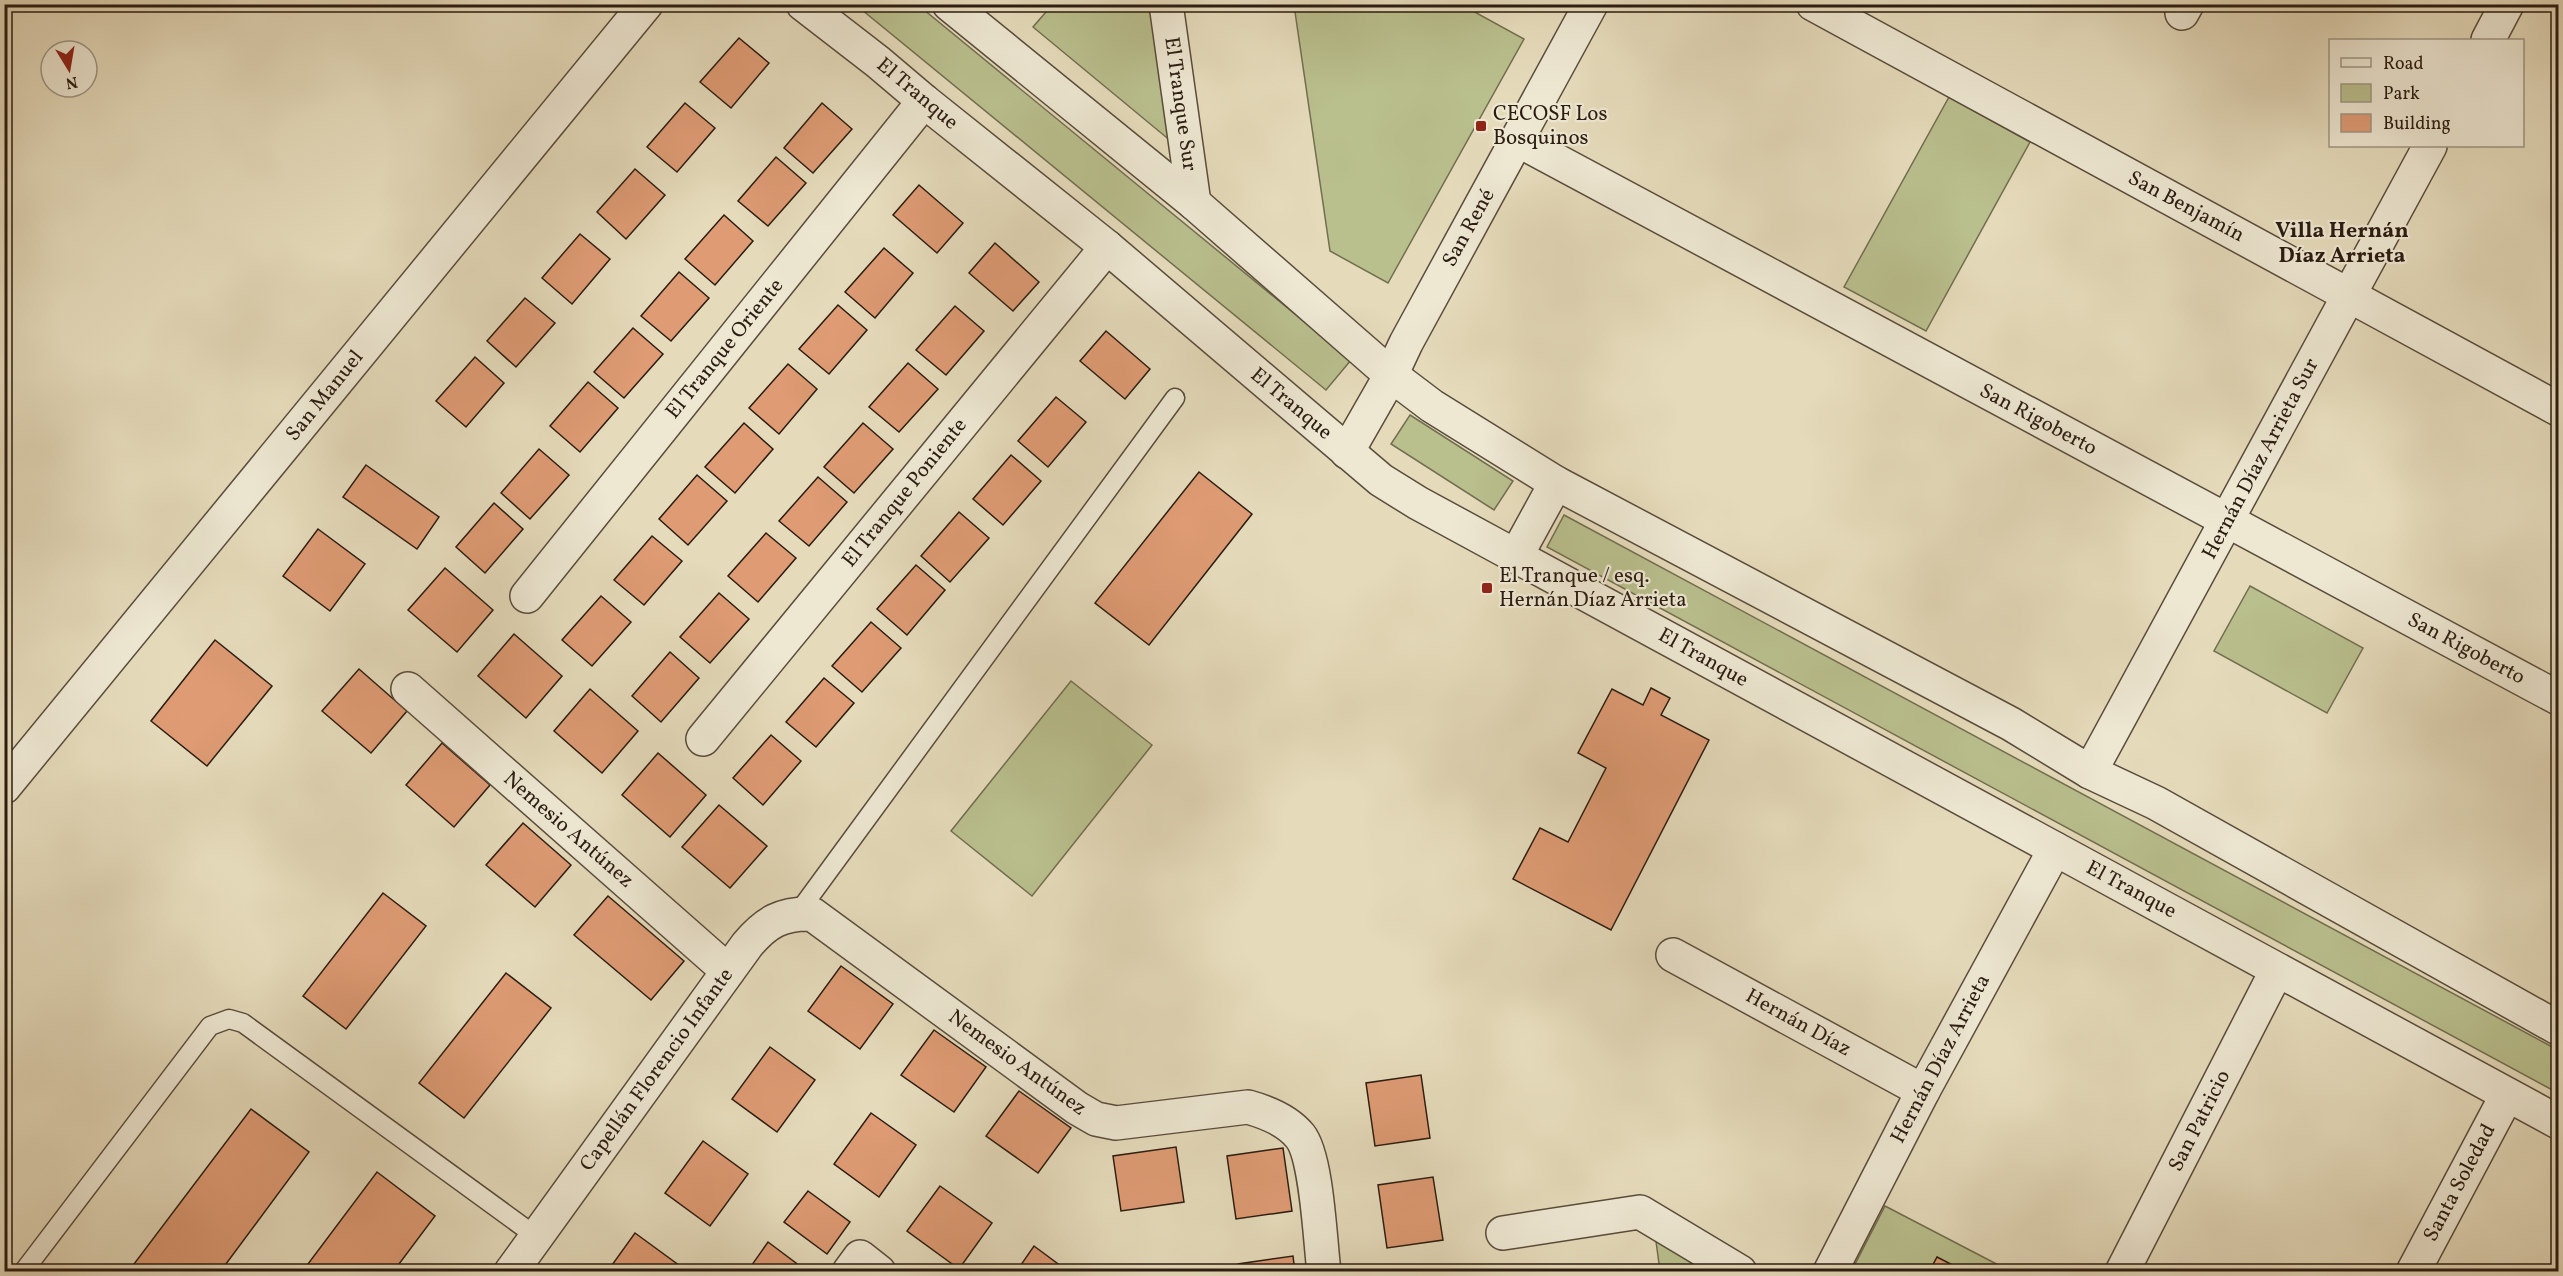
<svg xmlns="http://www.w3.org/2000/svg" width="2563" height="1276" viewBox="0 0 2563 1276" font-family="Vollkorn,serif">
<rect width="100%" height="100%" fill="#e5dbbb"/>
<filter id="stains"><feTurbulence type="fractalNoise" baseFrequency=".00333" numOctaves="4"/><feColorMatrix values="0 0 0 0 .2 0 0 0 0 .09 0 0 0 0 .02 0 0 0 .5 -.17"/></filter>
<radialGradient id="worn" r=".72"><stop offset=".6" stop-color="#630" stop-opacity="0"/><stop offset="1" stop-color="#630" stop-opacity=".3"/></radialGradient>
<g fill="#b9bf8d" stroke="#726e50" stroke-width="1.5">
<path d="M856,5H918L1351,360L1326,390Z"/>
<path d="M1052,5H1151L1172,142L1033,27Z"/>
<path d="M1294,5H1462L1524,39L1388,283L1330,251Z"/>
<path d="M1949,97L2030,142L1926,331L1844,287Z"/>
<path d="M1410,415L1513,481L1494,510L1391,444Z"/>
<path d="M1564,515L2558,1050V1093L1547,547Z"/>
<path d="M2250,586L2363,648L2327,713L2214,651Z"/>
<path d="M1071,681L1152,745L1032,896L951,831Z"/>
<path d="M1885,1206L2010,1271L1851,1272Z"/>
<path d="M1655,1234L1716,1271H1660Z"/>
</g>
<g fill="#de9b74" stroke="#2b1c12" stroke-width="1.5">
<path d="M739,38L769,63L731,108L700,82Z"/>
<path d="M685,103L715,128L677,172L647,147Z"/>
<path d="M822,103L852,129L813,173L784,148Z"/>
<path d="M776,157L806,183L768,226L738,201Z"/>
<path d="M635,169L665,195L626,239L597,212Z"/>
<path d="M919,185L963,223L937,253L893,215Z"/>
<path d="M724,215L753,241L715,285L685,259Z"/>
<path d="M580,234L610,259L572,304L542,278Z"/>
<path d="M995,243L1039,282L1013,311L969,273Z"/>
<path d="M884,248L913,273L875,318L845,292Z"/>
<path d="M679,272L709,298L671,341L641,316Z"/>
<path d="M525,298L555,323L516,367L487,341Z"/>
<path d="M838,305L867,330L829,374L799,349Z"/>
<path d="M955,306L984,331L946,375L916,350Z"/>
<path d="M633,328L663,354L624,398L594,372Z"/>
<path d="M1106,331L1150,369L1125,399L1080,361Z"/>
<path d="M475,357L504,383L466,427L436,401Z"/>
<path d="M908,363L938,389L899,432L869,407Z"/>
<path d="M788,364L817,389L779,434L749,408Z"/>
<path d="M588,382L618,408L580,452L550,426Z"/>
<path d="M1056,397L1086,422L1048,467L1018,441Z"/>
<path d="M744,423L773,449L735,493L705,467Z"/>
<path d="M863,423L893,449L854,493L824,467Z"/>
<path d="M539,449L569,475L530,519L501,493Z"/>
<path d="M1011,455L1041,481L1003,525L973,499Z"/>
<path d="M366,465L439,517L417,549L343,497Z"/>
<path d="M1199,472L1252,514L1149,645L1095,603Z"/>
<path d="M697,475L727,501L688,545L659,519Z"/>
<path d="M818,477L847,502L809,546L779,521Z"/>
<path d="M494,503L523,529L485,573L456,547Z"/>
<path d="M959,512L989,538L950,582L921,556Z"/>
<path d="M318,529L365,564L330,611L283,576Z"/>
<path d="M766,533L796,558L758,602L728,576Z"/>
<path d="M652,536L682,561L644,605L614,580Z"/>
<path d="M916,565L945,590L907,635L877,609Z"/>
<path d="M445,568L493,610L457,652L408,610Z"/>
<path d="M719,593L749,619L710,663L680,637Z"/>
<path d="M601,596L631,622L592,666L562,640Z"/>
<path d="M871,622L901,648L862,692L832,666Z"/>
<path d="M514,634L562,676L526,718L478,676Z"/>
<path d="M215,640L272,686L207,766L151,721Z"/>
<path d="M670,652L699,678L661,722L632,696Z"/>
<path d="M359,669L407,711L371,753L322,711Z"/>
<path d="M824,678L854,703L816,747L786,722Z"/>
<path d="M1651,688L1670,698L1661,715L1709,740L1611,930L1513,879L1540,828L1568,842L1606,768L1578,753L1612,689L1643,705Z"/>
<path d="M590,689L638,731L602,773L554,731Z"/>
<path d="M771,735L801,761L763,805L733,778Z"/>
<path d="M442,743L490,785L454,827L406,785Z"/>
<path d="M658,753L706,795L670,837L622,795Z"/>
<path d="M719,805L767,846L730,888L682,847Z"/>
<path d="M523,823L571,865L535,907L486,865Z"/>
<path d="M383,893L426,926L346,1029L303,996Z"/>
<path d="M608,896L684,961L651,1000L574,935Z"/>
<path d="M841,966L893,1004L860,1049L808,1011Z"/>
<path d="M506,973L551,1008L464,1118L419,1083Z"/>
<path d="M934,1030L986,1067L954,1112L901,1075Z"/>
<path d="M770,1047L815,1080L777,1132L732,1099Z"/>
<path d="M1421,1075L1430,1138L1375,1146L1366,1083Z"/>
<path d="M1019,1091L1071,1128L1038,1173L986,1136Z"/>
<path d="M251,1109L309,1152L220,1272H128Z"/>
<path d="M871,1113L916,1145L879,1197L834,1164Z"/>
<path d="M703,1141L748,1174L710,1226L665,1193Z"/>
<path d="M1176,1147L1184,1202L1121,1211L1113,1156Z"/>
<path d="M1283,1148L1292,1211L1236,1219L1227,1156Z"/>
<path d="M377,1172L435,1216L393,1272H302Z"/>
<path d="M1433,1177L1443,1240L1387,1248L1378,1185Z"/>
<path d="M940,1186L992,1223L959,1269L907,1231Z"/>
<path d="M808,1191L850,1222L827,1254L784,1222Z"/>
<path d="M635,1233L680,1266L676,1272H607Z"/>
<path d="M768,1242L808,1272H747Z"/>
<path d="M1034,1246L1069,1272H1016Z"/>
<path d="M1293,1256L1295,1272H1239L1238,1264Z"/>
<path d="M1937,1257L1966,1272H1929Z"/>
<path d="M1183,1266V1272H1142Z"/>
</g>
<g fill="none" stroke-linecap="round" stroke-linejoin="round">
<defs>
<g id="service">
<path d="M797,914L1175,398"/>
<path d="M23,1272L210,1026L229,1019L243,1023L537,1237"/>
</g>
<g id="minor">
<path d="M803,4L878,62L924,101L1107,247L1381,480L1418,503C1798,710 2178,916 2558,1122"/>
<path d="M949,4L1194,203L1391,375L1432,406L1556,483L2011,724L2090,772L2156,803L2558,1028"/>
<path d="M1166,4L1194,203"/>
<path d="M1813,4L2558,409"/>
<path d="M2182,13L2187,4"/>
<path d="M2488,40L2507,4"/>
<path d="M1518,140L2558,698"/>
<path d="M1347,452L1391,375L1406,343L1591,4"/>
<path d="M1516,556L1556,483"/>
<path d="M527,596L924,101"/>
<path d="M408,689L728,971"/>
<path d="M703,739L1107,247"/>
<path d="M2090,772L2430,146"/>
<path d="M4,787L646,4"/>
<path d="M1673,955L1923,1091"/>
<path d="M1503,1233L1640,1212L1740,1272"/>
<path d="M511,1272L747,945C766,922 782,913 812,914L1077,1108L1096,1119L1116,1123L1248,1107C1266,1112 1287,1120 1300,1136C1317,1157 1320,1241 1324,1272"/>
<path d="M849,1272L860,1257L879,1272"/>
<path d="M1830,1272L1923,1091L2055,849"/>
<path d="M2122,1272L2277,970"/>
<path d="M2413,1272L2507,1095"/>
</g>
</defs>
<use href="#service" stroke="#5a4c3c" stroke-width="21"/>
<use href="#minor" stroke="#5a4c3c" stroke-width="36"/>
<use href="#service" stroke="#eee8d3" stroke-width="18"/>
<use href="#minor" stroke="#eee8d3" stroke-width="33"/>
</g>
<g fill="#8f2418" stroke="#eee8d3" stroke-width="2">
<rect x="1475" y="120" width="12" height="12" rx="3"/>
<rect x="1481" y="582" width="12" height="12" rx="3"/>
</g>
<g text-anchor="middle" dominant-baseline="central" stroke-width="4.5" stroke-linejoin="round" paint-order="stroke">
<g font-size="21" fill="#2b1c12" stroke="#eee8d3">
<text transform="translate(917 94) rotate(40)">El Tranque</text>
<text transform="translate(1180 104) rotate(82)">El Tranque Sur</text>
<text transform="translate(2186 207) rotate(28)">San Benjamín</text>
<text transform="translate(1469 228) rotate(-61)">San René</text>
<text transform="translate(725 349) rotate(-51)">El Tranque Oriente</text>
<text transform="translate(325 396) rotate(-51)">San Manuel</text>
<text transform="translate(1291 404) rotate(40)">El Tranque</text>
<text transform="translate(2038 420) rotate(28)">San Rigoberto</text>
<text transform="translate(2261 459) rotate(-62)">Hernán Díaz Arrieta Sur</text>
<text transform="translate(905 493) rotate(-51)">El Tranque Poniente</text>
<text transform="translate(2466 649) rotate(28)">San Rigoberto</text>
<text transform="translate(1703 658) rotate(29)">El Tranque</text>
<text transform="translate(568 830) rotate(41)">Nemesio Antúnez</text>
<text transform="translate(2131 890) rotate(28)">El Tranque</text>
<text transform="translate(1798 1023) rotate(29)">Hernán Díaz</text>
<text transform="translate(1941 1059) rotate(-62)">Hernán Díaz Arrieta</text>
<text transform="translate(1017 1063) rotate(36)">Nemesio Antúnez</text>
<text transform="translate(657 1070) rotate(-54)">Capellán Florencio Infante</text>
<text transform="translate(2200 1121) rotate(-63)">San Patricio</text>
<text transform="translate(2460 1183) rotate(-62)">Santa Soledad</text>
</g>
<g font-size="21" fill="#2b1c12" stroke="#eee8d3" text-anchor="start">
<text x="1493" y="114">CECOSF Los<tspan x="1493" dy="24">Bosquinos</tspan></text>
<text x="1499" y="576">El Tranque / esq.<tspan x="1499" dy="24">Hernán Díaz Arrieta</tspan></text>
</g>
<g font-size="22" font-weight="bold" fill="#2b1c12" stroke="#eee8d3">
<text x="2342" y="231">Villa Hernán<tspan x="2342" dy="25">Díaz Arrieta</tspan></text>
</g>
</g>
<rect width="2563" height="1276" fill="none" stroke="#e5dbbb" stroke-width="24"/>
<rect x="6" y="6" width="2551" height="1264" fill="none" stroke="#2b1c12" stroke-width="3"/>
<rect x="12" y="12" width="2539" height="1252" fill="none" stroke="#2b1c12" stroke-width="1.5"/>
<rect x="2329" y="39" width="195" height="108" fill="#eee8d3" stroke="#a09686" stroke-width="1.5"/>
<rect x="2341" y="58" width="30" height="9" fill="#eee8d3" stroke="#a09686" stroke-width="1.5"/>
<text x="2383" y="69" font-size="18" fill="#2b1c12">Road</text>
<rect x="2341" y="84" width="30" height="18" fill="#b9bf8d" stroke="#a09686" stroke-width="1.5"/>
<text x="2383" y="99" font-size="18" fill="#2b1c12">Park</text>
<rect x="2341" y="114" width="30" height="18" fill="#de9b74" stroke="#a09686" stroke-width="1.5"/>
<text x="2383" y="129" font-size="18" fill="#2b1c12">Building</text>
<g transform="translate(69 69) rotate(169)"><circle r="28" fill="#eee8d3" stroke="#a09686" stroke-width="1.5"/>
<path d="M0-4.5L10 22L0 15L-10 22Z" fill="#8f2418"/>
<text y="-9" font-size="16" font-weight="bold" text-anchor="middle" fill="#2b1c12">N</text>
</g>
<rect width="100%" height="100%" filter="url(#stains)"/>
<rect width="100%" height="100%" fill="url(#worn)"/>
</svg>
